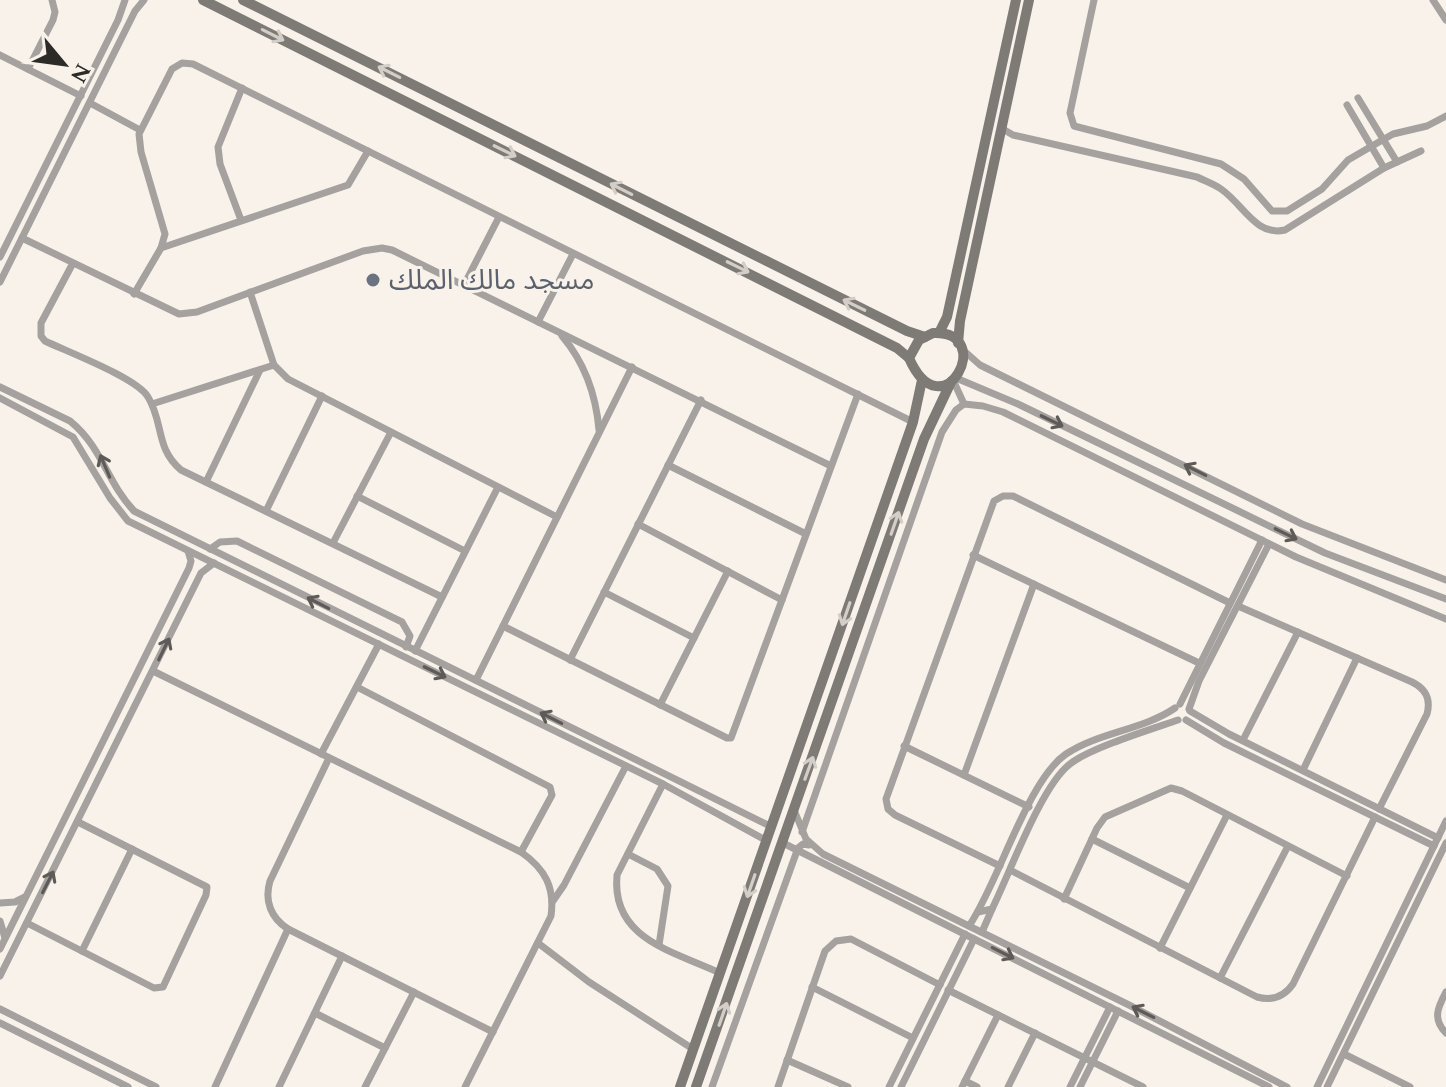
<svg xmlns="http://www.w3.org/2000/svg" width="1446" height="1087" viewBox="0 0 1446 1087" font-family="Spectral,'Noto Sans Arabic',serif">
<rect width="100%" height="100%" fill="#f8f2ea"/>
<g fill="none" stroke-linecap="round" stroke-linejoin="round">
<g stroke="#a4a19e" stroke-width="7">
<path d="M1094,0L1070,113L1074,126L1221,164L1244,179L1272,211H1287L1322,189L1348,160L1372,146L1393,134L1427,126L1446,116"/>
<path d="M1433,0L1446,20"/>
<path d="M0,55L81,96"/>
<path d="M28,69L53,20L55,12L52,0"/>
<path d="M1358,98L1397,162"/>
<path d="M90,103L140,130"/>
<path d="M1347,105L1384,168"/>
<path d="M1001,128L1013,135L1197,177C1205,181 1214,184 1221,189C1243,204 1256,237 1285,230L1384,168L1421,151"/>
<path d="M241,220L220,164L218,147L242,88"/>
<path d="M22,238L179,314L197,312L363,251L382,248L392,250L831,466"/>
<path d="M161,248L348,185L368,151"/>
<path d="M0,257L118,20L125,0"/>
<path d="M73,263L41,323V336L45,341C68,352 137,378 148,397C164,423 155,448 181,470L442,597"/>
<path d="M0,282L135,11L144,0"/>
<path d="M464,285L499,217"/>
<path d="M250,292L274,365L288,379L557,517"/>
<path d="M134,294L161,248L165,234L141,152L139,134L172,69L182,63L193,64L913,422"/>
<path d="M538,322L573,254"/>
<path d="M562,336C585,363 596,395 599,430"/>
<path d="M962,349L980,365L1302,524L1446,580"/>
<path d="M956,378L1018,404L1325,553L1446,599"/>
<path d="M953,380L964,404"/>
<path d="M0,387L70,421C103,448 106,481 134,511L772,827"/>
<path d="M0,398L73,437L110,498L128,521L663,784L767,841"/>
<path d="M152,404L274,365"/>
<path d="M668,465L806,534"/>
<path d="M206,482L260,370"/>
<path d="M357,496L465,551"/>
<path d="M266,511L322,396"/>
<path d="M638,524L782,600"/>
<path d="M333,543L391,432"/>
<path d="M210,549L220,542L237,541L402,622L410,636L406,647"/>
<path d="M973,555L1199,663"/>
<path d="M604,592L694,638"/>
<path d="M1238,606L1412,682C1426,689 1431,699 1427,714L1379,809"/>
<path d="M503,626L727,738H731L858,394"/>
<path d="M415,651L498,487"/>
<path d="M570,660L701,400"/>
<path d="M153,671L521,852C545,869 555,887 551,916L465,1087"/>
<path d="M476,680L632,367"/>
<path d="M357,687L550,787L552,795L521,852"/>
<path d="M1180,704L1262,540"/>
<path d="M660,705L728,571"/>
<path d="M1189,709L1199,681L1269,544"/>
<path d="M1190,711L1229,734L1438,838"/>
<path d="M1186,720L1224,743L1434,846"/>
<path d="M1243,740L1298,632"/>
<path d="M904,746L1029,807"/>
<path d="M321,754L379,644"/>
<path d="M329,758L270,881C264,901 271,918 288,929L493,1032"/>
<path d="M1303,770L1357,658"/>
<path d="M964,775L1034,584"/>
<path d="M663,784L617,875C611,939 673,951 720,973"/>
<path d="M794,810L806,839L823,854L1129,1005L1287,1087"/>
<path d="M802,832L942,432L956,410L964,404L983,406L1003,412L1296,557L1446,619"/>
<path d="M1092,839L1190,888"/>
<path d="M783,843L1269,1087"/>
<path d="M628,854L657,869L668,886L659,945"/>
<path d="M1000,866L895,815L888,809L886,799L994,501L1003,496H1013L1230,603"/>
<path d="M1010,870L1257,997C1272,1001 1284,997 1293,984L1375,817"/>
<path d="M1064,899L1097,828L1105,817L1171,788L1182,791L1347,876"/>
<path d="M553,901L564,885L626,766"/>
<path d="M0,903L15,902L25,897"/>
<path d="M978,912L992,909C1010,873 1041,786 1070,764C1090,748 1152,729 1178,720"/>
<path d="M0,921L5,938"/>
<path d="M27,923L154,988L163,987L206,895L207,887L78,822"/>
<path d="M969,926C999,882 1027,781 1066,754C1099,732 1143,730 1175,708"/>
<path d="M982,932L992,909"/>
<path d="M538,943L589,982L693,1049"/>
<path d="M1160,948L1227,815"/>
<path d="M0,949L189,568L191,561L188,551"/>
<path d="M82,951L132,849"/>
<path d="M0,976L201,573L214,563"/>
<path d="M1220,978L1288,846"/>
<path d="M812,987L913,1038"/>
<path d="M948,990L1143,1087"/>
<path d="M1446,992C1438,1007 1432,1019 1446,1033"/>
<path d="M0,1009L156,1087"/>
<path d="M315,1013L385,1048"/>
<path d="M0,1023L128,1087"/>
<path d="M1344,1054L1410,1087"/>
<path d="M787,1060L848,1087"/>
<path d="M965,1081L977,1087"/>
<path d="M215,1087L288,929"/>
<path d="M279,1087L342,956"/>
<path d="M365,1087L414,992"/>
<path d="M712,1087L798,848L803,844L809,845"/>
<path d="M778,1087L825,951L836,941L851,939L940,985"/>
<path d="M889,1087L965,934"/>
<path d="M901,1087L974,939"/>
<path d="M962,1087L998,1015"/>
<path d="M1008,1087L1035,1033"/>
<path d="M1070,1087L1110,1007"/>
<path d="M1080,1087L1118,1011"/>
<path d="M1317,1087L1446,821"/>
<path d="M1327,1087L1446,843"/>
</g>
<g stroke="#7e7a76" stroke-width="10">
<path d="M203,0L897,348L909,358"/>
<path d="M243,0L907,331L925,337"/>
<path d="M933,333C998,330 943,435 909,358L919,340Z"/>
<path d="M939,333L947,317L1016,0"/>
<path d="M958,343L960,321L1029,0"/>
<path d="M680,1087L913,422L922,380"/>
<path d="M696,1087L924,439L951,382"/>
</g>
</g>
<defs><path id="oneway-shaft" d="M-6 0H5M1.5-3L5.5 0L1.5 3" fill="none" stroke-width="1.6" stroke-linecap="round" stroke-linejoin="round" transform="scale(2)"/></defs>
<g stroke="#d3cec7">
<use href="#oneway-shaft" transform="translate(273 35) rotate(27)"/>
<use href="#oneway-shaft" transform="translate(389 72) rotate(-153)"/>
<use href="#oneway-shaft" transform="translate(505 151) rotate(26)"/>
<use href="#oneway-shaft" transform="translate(621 189) rotate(-153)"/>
<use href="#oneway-shaft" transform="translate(738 267) rotate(26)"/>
<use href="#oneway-shaft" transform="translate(854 305) rotate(-154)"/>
<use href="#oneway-shaft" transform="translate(895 523) rotate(-71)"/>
<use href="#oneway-shaft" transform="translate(846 614) rotate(109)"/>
<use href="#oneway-shaft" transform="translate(809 768) rotate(-70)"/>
<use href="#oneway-shaft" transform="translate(751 886) rotate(109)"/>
<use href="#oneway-shaft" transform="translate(723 1014) rotate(-71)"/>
</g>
<g stroke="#5d5a57">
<use href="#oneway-shaft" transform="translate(1052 421) rotate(26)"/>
<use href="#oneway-shaft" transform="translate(105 466) rotate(-113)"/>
<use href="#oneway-shaft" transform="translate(1195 470) rotate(-153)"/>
<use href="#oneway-shaft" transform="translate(1286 534) rotate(26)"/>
<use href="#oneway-shaft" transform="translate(318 603) rotate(-153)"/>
<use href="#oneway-shaft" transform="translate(164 649) rotate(-64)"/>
<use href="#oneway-shaft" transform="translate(435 672) rotate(26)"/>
<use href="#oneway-shaft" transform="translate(551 718) rotate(-153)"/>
<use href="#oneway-shaft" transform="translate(48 882) rotate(-63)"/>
<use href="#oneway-shaft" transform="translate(1003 953) rotate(27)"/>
<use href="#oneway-shaft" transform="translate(1143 1012) rotate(-153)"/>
</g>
<circle fill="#6b7280" stroke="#f8f2ea" stroke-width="3" cx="373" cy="280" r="8"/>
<g text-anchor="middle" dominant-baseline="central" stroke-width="6" stroke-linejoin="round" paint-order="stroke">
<g font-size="28" fill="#5b616d" stroke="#f8f2ea" text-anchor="start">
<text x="389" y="280">مسجد مالك الملك</text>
</g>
</g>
<g transform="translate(64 64) rotate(119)" stroke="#f8f2ea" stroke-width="6" paint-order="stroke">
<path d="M0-6L14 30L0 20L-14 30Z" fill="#2d2b27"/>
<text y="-12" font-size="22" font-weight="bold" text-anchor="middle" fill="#2d2b27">N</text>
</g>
</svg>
